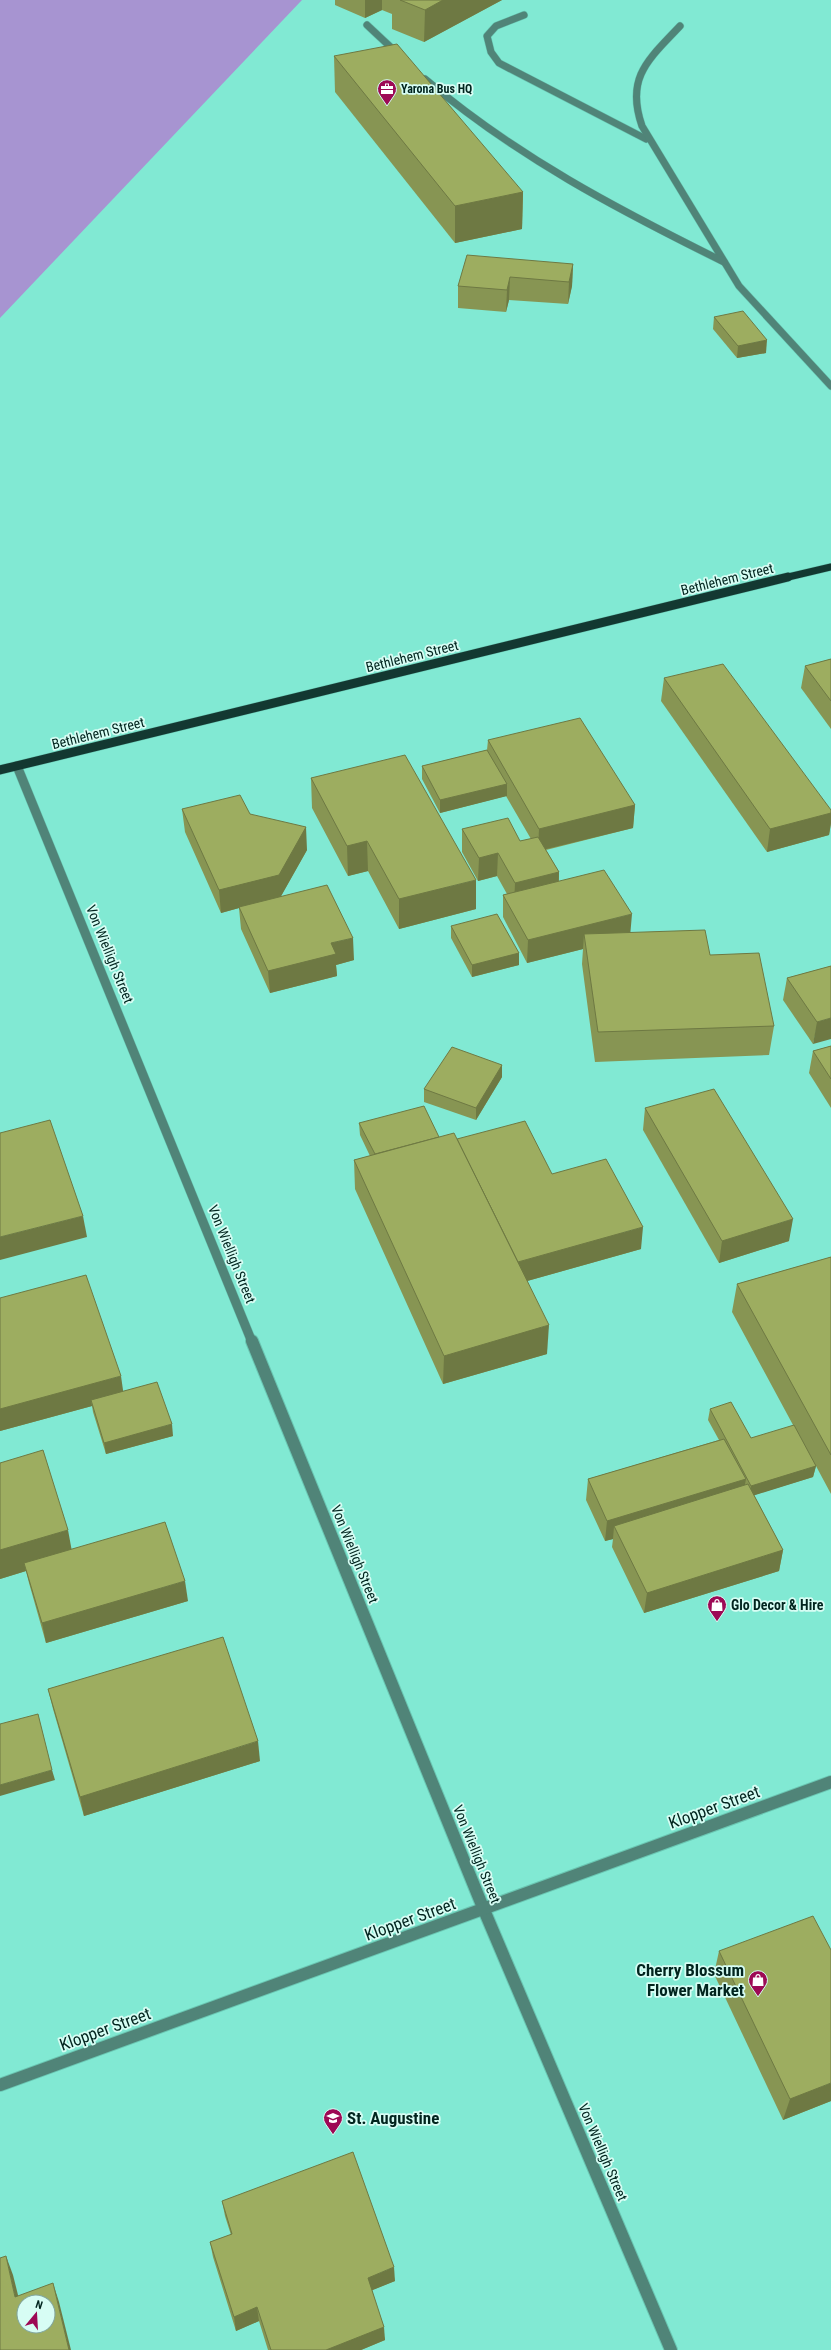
<svg xmlns="http://www.w3.org/2000/svg" width="831" height="2350" viewBox="0 0 831 2350" font-family="'Roboto Condensed',sans-serif">
<rect width="100%" height="100%" fill="#81e9d3"/>
<path fill="#a794d1" d="M0,0H302L0,318Z"/>
<g fill="none" stroke-linecap="round" stroke-linejoin="round">
<defs>
<g id="minor-far2">
<path d="M524,15L496,26L487,36L491,52L499,63L646,139"/>
<path d="M367,25L398,54"/>
<path d="M680,26C649,59 625,77 642,126L739,286L831,386"/>
<path d="M425,79C517,157 617,209 724,262"/>
</g>
<path id="minor-far1" d="M17,766L252,1342"/>
<g id="minor">
<path d="M252,1341L484,1910L671,2350"/>
<path d="M0,2085L831,1782"/>
</g>
<path id="major-far1" d="M784,578L831,567"/>
<path id="major" d="M0,770L788,577"/>
</defs>
<use href="#minor-far2" stroke="#6ac6b2" stroke-width="8"/>
<use href="#minor-far1" stroke="#6ac6b2" stroke-width="10"/>
<use href="#minor" stroke="#6ac6b2" stroke-width="14"/>
<use href="#major-far1" stroke="#6ac6b2" stroke-width="8"/>
<use href="#major" stroke="#6ac6b2" stroke-width="10"/>
<use href="#minor-far2" stroke="#508478" stroke-width="7"/>
<use href="#minor-far1" stroke="#508478" stroke-width="9"/>
<use href="#minor" stroke="#508478" stroke-width="12"/>
<use href="#major-far1" stroke="#133831" stroke-width="7"/>
<use href="#major" stroke="#133831" stroke-width="9"/>
</g>
<g fill="#879553">
<path d="M335,0H502L424,42L392,29V14L382,10L365,18L335,5Z"/>
<path d="M334,56L523,192L522,229L455,243L335,92Z"/>
<path d="M573,264L572,286L568,304L509,300L506,312L458,308V286Z"/>
<path d="M714,317L766,353L737,358L713,329Z"/>
<path d="M831,659V729L801,688L805,666Z"/>
<path d="M664,678L831,810V823L829,835L767,852L661,701Z"/>
<path d="M488,740L635,805L633,828L546,850L559,872V881L630,933L710,955L774,1026L769,1055L595,1062L582,964L583,949L527,963L503,917V895L507,894L497,876L478,881L462,852V829L520,841L531,839L506,796L440,813L422,779V766L487,750Z"/>
<path d="M311,778L476,909L399,929L368,871L348,876L312,808Z"/>
<path d="M182,809L250,814L307,850L281,896L354,960L336,965L337,976L270,993L241,929L239,908L221,913L185,832Z"/>
<path d="M451,926L519,953V965L472,977L451,938Z"/>
<path d="M831,966L813,1044L783,1000L787,978Z"/>
<path d="M831,1046V1108L809,1073L813,1051Z"/>
<path d="M502,1065V1077L476,1120L424,1102V1089Z"/>
<path d="M645,1108L789,1241L719,1263L643,1130Z"/>
<path d="M359,1123L439,1137L457,1139L552,1174L641,1249L527,1281L547,1354L443,1384L355,1189L354,1160L370,1156L360,1135Z"/>
<path d="M831,1257V1494L816,1466L813,1477L754,1495L783,1550L779,1571L644,1613L612,1547L613,1539L605,1541L586,1500L588,1479L719,1440L708,1420L710,1409L751,1438L813,1462L732,1312L737,1284Z"/>
<path d="M0,1298L123,1392L173,1436L106,1454L93,1412L92,1406L0,1431Z"/>
<path d="M0,1463L71,1549L188,1601L46,1643L29,1583L26,1571L0,1579Z"/>
<path d="M48,1689L260,1761L84,1816L53,1709Z"/>
<path d="M719,1951L831,2101L783,2120L714,1974Z"/>
<path d="M222,2201L395,2281L372,2290L385,2340L361,2350H268L259,2321L236,2331L213,2257L210,2242L231,2235L225,2216Z"/>
</g>
<g fill="#6e7943">
<path d="M365,0H382V10L365,18Z"/>
<path d="M443,0H502L424,42L425,10Z"/>
<path d="M523,192L522,229L455,243V206Z"/>
<path d="M573,264L572,286L568,304L569,282Z"/>
<path d="M510,277L509,300L506,312L507,290Z"/>
<path d="M767,340L766,353L737,358L738,346Z"/>
<path d="M507,784V796L440,813V800Z"/>
<path d="M635,805L633,828L538,851L539,829Z"/>
<path d="M831,813V823L829,835L767,852L770,829Z"/>
<path d="M306,827L307,850L280,898L239,907V908L221,913L219,890Z"/>
<path d="M367,841L368,871L348,876L347,846Z"/>
<path d="M498,853L497,876L478,881L479,858Z"/>
<path d="M559,872L558,895L514,906L515,883Z"/>
<path d="M476,880V909L399,929V899Z"/>
<path d="M632,914L630,937L584,934L583,949L527,963L528,940Z"/>
<path d="M353,938L354,960L336,965L337,976L270,993L268,971L331,943Z"/>
<path d="M519,953V965L472,977V965Z"/>
<path d="M831,1018V1039L813,1044L817,1022Z"/>
<path d="M502,1065V1077L476,1120V1108Z"/>
<path d="M83,1216L87,1237L0,1260V1237Z"/>
<path d="M793,1219L789,1241L719,1263L722,1241Z"/>
<path d="M643,1227L641,1249L513,1285L515,1263Z"/>
<path d="M549,1325L547,1354L443,1384L444,1356Z"/>
<path d="M121,1376L124,1397L91,1400L92,1406L0,1431V1409Z"/>
<path d="M172,1424L173,1436L106,1454L104,1443Z"/>
<path d="M816,1466L813,1477L749,1497L751,1486Z"/>
<path d="M746,1479L742,1500L614,1526L613,1539L605,1541L607,1521Z"/>
<path d="M68,1530L73,1557L24,1563L26,1571L0,1579V1550Z"/>
<path d="M783,1550L779,1571L644,1613L647,1593Z"/>
<path d="M185,1581L188,1601L46,1643L42,1623Z"/>
<path d="M258,1741L260,1761L84,1816L80,1797Z"/>
<path d="M52,1770L55,1780L0,1796V1785Z"/>
<path d="M831,2083V2101L783,2120L790,2099Z"/>
<path d="M6,2256L13,2275L23,2315L15,2297Z"/>
<path d="M394,2267L395,2281L368,2292V2278Z"/>
<path d="M53,2283L59,2302L71,2350H69Z"/>
<path d="M257,2307L259,2321L236,2331L234,2317Z"/>
<path d="M384,2327L385,2340L361,2350H326Z"/>
</g>
<g fill="#9dad60" stroke="#6e7943" fill-rule="evenodd">
<path d="M400,0H443L425,10Z"/>
<path d="M397,44L523,192L455,206L334,56Z"/>
<path d="M467,255L573,264L569,282L510,277L507,290L458,286Z"/>
<path d="M743,311L767,340L738,346L714,317Z"/>
<path d="M831,659V701L805,666Z"/>
<path d="M723,664L831,810V813L770,829L664,678Z"/>
<path d="M580,718L635,805L539,829L488,740Z"/>
<path d="M487,750L507,784L440,800L422,766Z"/>
<path d="M405,755L476,880L399,899L367,841L347,846L311,778Z"/>
<path d="M240,795L250,814L306,827L279,875L219,890L182,809Z"/>
<path d="M508,818L520,841L538,837L559,872L515,883L498,853L479,858L462,829Z"/>
<path d="M604,870L632,914L528,940L503,895Z"/>
<path d="M327,885L353,938L331,943L336,954L268,971L239,907Z"/>
<path d="M497,914L519,953L472,965L451,926Z"/>
<path d="M705,930L710,955L759,953L774,1026L598,1032L584,934Z"/>
<path d="M831,966V1018L817,1022L787,978Z"/>
<path d="M831,1046V1079L813,1051Z"/>
<path d="M452,1047L502,1065L476,1108L424,1089Z"/>
<path d="M714,1089L793,1219L722,1241L645,1108Z"/>
<path d="M424,1106L439,1137L375,1154L359,1123Z"/>
<path d="M50,1120L83,1216L0,1237V1133Z"/>
<path d="M525,1121L552,1174L606,1159L643,1227L518,1262L457,1139Z"/>
<path d="M454,1133L549,1325L444,1356L354,1160Z"/>
<path d="M831,1257V1455L737,1284Z"/>
<path d="M86,1275L121,1376L0,1409V1298Z"/>
<path d="M157,1382L172,1424L104,1443L91,1400Z"/>
<path d="M731,1402L751,1438L794,1425L816,1466L751,1486L710,1409Z"/>
<path d="M724,1439L746,1479L607,1521L588,1479Z"/>
<path d="M43,1450L68,1530L0,1550V1463Z"/>
<path d="M748,1484L783,1550L647,1593L614,1526Z"/>
<path d="M165,1522L185,1581L42,1623L24,1563Z"/>
<path d="M223,1637L258,1741L80,1797L48,1689Z"/>
<path d="M38,1714L52,1770L0,1785V1724Z"/>
<path d="M813,1916L831,1950V2083L790,2099L719,1951Z"/>
<path d="M353,2152L394,2267L368,2278L384,2327L326,2350H271L257,2307L234,2317L210,2242L232,2234L222,2201Z"/>
<path d="M6,2256L15,2297L53,2283L69,2350H0V2258ZM24,2302H48V2326H24Z"/>
</g>
<defs>
<symbol id="office-pin" viewBox="-11 -11 22 30"><path d="M0 17L-7.5 6A9.5 9.5 0 1 1 7.5 6Z" fill="#9d0955" stroke="#d7fdf4"/><path d="M-6-3h4V-5.5h4V-3h4V5H-6ZM-1-4.5V-3h2v-1.5ZM-6 0V1H6V0Z" fill="#fff"/></symbol>
<symbol id="shop-pin" viewBox="-11 -11 22 30"><path d="M0 17L-7.5 6A9.5 9.5 0 1 1 7.5 6Z" fill="#9d0955" stroke="#d7fdf4"/><path d="M-5-2.5h2.3a2.7 3.5 0 0 1 5.4 0H5L5.5 6h-11ZM-1.5-2.5h3a1.5 2.3 0 0 0-3 0Z" fill="#fff"/></symbol>
<symbol id="school-pin" viewBox="-11 -11 22 30"><path d="M0 17L-7.5 6A9.5 9.5 0 1 1 7.5 6Z" fill="#9d0955" stroke="#d7fdf4"/><path d="M0-5L7-2L0 1L-7-2ZM-4 1L0 2.5L4 1V4Q0 6-4 4Z" fill="#fff"/></symbol>
</defs>
<g fill-rule="evenodd">
<use href="#office-pin" x="376" y="78" width="22" height="30"/>
<use href="#shop-pin" x="706" y="1594" width="22" height="30"/>
<use href="#shop-pin" x="747" y="1969" width="22" height="30"/>
<use href="#school-pin" x="322" y="2107" width="22" height="30"/>
</g>
<g text-anchor="middle" dominant-baseline="central" stroke-width="3.5" stroke-linejoin="round" paint-order="stroke">
<g font-size="12" font-weight="bold" fill="#01241e" stroke="#d7fdf4" text-anchor="start">
<text x="401" y="89">Yarona Bus HQ</text>
</g>
<g font-size="14" fill="#01241e" stroke="#d7fdf4">
<text transform="translate(727 579) rotate(-14)">Bethlehem Street</text>
<text transform="translate(412 656) rotate(-14)">Bethlehem Street</text>
<text transform="translate(98 733) rotate(-14)">Bethlehem Street</text>
<text transform="translate(110 954) rotate(68)">Von Wielligh Street</text>
<text transform="translate(232 1254) rotate(68)">Von Wielligh Street</text>
<text transform="translate(355 1554) rotate(68)">Von Wielligh Street</text>
<text transform="translate(477 1854) rotate(68)">Von Wielligh Street</text>
<text transform="translate(603 2152) rotate(67)">Von Wielligh Street</text>
</g>
<g font-size="14" font-weight="bold" fill="#01241e" stroke="#d7fdf4" text-anchor="start">
<text x="731" y="1605">Glo Decor &amp; Hire</text>
</g>
<g font-size="17" fill="#01241e" stroke="#d7fdf4">
<text transform="translate(714 1807) rotate(-20)">Klopper Street</text>
<text transform="translate(410 1919) rotate(-20)">Klopper Street</text>
<text transform="translate(105 2029) rotate(-20)">Klopper Street</text>
</g>
<g font-size="17" font-weight="bold" fill="#01241e" stroke="#d7fdf4" text-anchor="end">
<text x="744" y="1970">Cherry Blossum<tspan x="744" dy="20">Flower Market</tspan></text>
<text x="347" y="2118" text-anchor="start">St. Augustine</text>
</g>
</g>
<g transform="translate(36 2314) rotate(18)"><circle r="19" fill="#d7fdf4" stroke="#81a69e"/>
<path d="M0-3L7 15L0 10L-7 15Z" fill="#9d0955"/>
<text y="-6" font-size="11" font-weight="bold" text-anchor="middle" fill="#01241e">N</text>
</g>
</svg>
